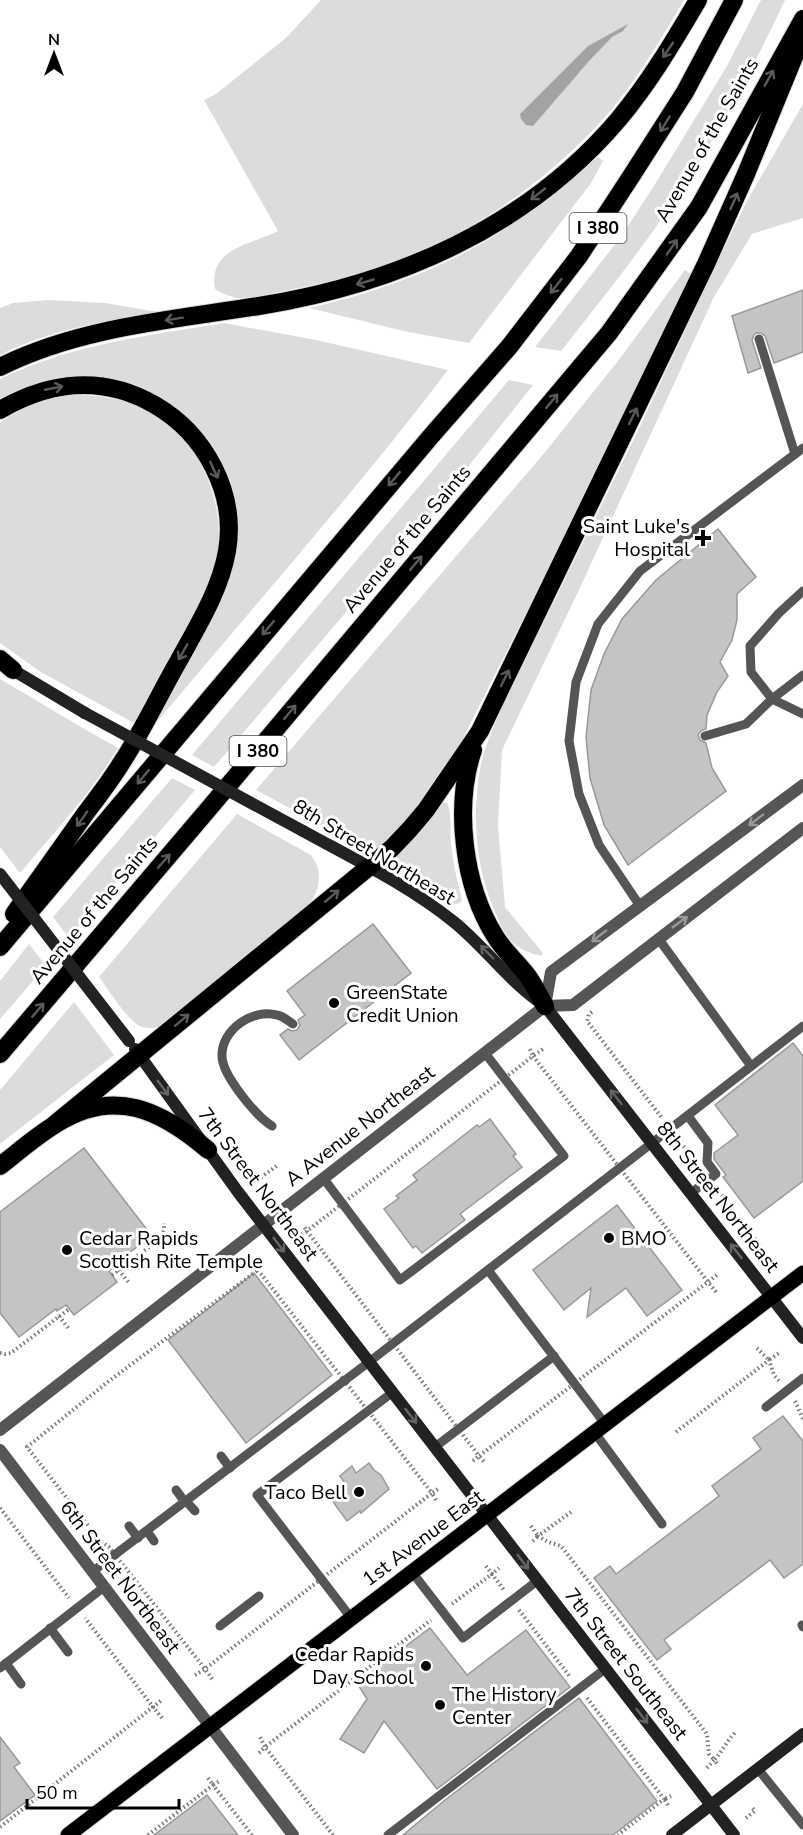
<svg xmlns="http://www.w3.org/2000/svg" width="803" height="1835" viewBox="0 0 803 1835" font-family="'Nunito Sans',sans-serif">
<rect width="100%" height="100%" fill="#fff"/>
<g fill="#dcdcdc">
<path d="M321,0H684C658,44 631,90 596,127C537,189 464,238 383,266C342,280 298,288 255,297C239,300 228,297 215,289C208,248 250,245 278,231L204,100L216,94L286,38Z"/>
<path d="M761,0H785C751,72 714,143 669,208C636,257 598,304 561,351L535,347L620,238L652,189L727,66Z"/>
<path d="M803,104V218L752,234L714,297L578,592L502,750L498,825L505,907L543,953L541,956C530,953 521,950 512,942C505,935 500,924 496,914C475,868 472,818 480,769C484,747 494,727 502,707L634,439L719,258L747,201Z"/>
<path d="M598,157L603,161L591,183L469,343L408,332L309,308C380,292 451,266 511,225C542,204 569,180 598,157Z"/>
<path d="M685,270L691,274L600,466L450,764C433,790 399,837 372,852L256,790L546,451L618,361Z"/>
<path d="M49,300L105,303L158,312C104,321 49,330 0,355V308L13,303Z"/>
<path d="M224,323L316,340L448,370C355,492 254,606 155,724L152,721L236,530C236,513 236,496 230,480C213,433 178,401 132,385C120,381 105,376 92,376C59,375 29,386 0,400V379C73,344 145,336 224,323Z"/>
<path d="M509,380L533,385L440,502L214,767L192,755Z"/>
<path d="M65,395C89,395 114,396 137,406C200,434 230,503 215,569C211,590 198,609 188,627C170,659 153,691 134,723L39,671L0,643V423C20,408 40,401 65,395Z"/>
<path d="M0,679C40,702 78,726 118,748C91,793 54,833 20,873L0,847Z"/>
<path d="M172,778L195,790L69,938L53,917Z"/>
<path d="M442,802L447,803C452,812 450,833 451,844C453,863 457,881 462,900L460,903L452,905L395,870L390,864L392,860L419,832Z"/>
<path d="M237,814L311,855C324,872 320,891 307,907L161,1026C155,1028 149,1029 142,1027C128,1022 109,990 99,977Z"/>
<path d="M29,944L46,966L0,1019V981Z"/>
<path d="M74,1002L114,1055L0,1144V1090Z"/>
</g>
<path fill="#a3a3a3" d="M628,24L623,31L612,37L589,61L533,126L526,125L521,119L520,114L588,46Z"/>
<g fill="#c4c4c4" stroke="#999" stroke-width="1.5">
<path d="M803,290V352L774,363L765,336L761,333H756L754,335L752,340L761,368L748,373L732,316Z"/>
<path d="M718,529L756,577L737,594V620L732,640L720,662L728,676L717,692L707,715L706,729L701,731L698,735L700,740L706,743L712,768L726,791L628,865L604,825L590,778L586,737L591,690L604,654L622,619L656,580Z"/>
<path d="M373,924L411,973L299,1060L280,1035L288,1029L292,1031L297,1030L300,1025L298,1020L305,1015L287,991Z"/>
<path d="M793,1043L803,1056V1181L754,1218L723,1177L726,1175L714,1159V1153L738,1135L715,1105Z"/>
<path d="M490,1119L516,1154L513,1156L522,1167L460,1214L465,1220L422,1253L416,1246L413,1248L384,1209L399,1198L396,1196L417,1180L413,1175L477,1125L479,1127Z"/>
<path d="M84,1148L152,1236L115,1263L117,1265L109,1271L117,1282L74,1315L66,1305L57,1311L56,1309L19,1337L0,1313V1212Z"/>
<path d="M617,1205L682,1290L647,1316L626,1288L587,1317L591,1288L564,1310L533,1270Z"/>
<path d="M254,1273L332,1375L246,1443L168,1340Z"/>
<path d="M783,1416L803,1441V1564L784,1578L770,1560L664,1640L671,1649L657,1660L594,1578L610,1566L616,1574L719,1496L712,1486L761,1449L753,1438Z"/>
<path d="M369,1463L374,1470L381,1475L389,1489L361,1513L360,1511L347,1521L328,1495L344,1482L340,1476L352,1466L356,1473Z"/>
<path d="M430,1628L467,1675L526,1630L570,1687L437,1789L384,1721L364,1753L340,1739L367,1699L357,1683Z"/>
<path d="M579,1698L657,1801L613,1835H403L445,1800Z"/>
<path d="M0,1737L20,1763L14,1767L35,1795L0,1821Z"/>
<path d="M207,1795L238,1835H154Z"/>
</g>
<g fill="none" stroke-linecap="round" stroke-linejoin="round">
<defs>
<path id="primary" d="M68,1835L803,1273"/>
<g id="motorway">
<path d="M0,367C80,327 172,320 259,306C396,284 526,228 618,120C649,83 674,41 698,0"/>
<path d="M0,410C50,381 103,375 155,405C205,434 237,493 227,551C220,591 197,627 178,662C159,695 143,730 122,762C111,780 98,797 85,814C62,847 38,880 14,914"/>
<path d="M0,659L13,670"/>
<path d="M473,750C454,806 463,885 495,936C504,951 516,961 527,975C534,984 539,996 545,1006"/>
<path d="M0,947L432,435L509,347L579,256L632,175L685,92L734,0"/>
<path d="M0,1054L211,806L609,333L699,207L803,19"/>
<path d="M55,1124L392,848L410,829L426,810L480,731L706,264L746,174L803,35"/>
<path d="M0,1166C18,1152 36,1136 56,1124C114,1087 161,1110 208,1150"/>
</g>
</defs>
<use href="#primary" stroke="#dbdbdb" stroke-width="17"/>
<use href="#motorway" stroke="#dbdbdb" stroke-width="20"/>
<g stroke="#777" stroke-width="4" stroke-dasharray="1.5 3" stroke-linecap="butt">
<path d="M592,1012L589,1014L587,1021L662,1118"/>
<path d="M530,1049L533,1056L543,1049"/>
<path d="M533,1056L708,1282L479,1456L307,1231Z"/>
<path d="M678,1139L693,1159"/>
<path d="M257,1180L278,1165"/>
<path d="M716,1188L765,1252"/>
<path d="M298,1237L307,1231L304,1226"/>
<path d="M119,1270L129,1283"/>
<path d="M258,1270L432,1493L205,1669L109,1547L100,1541L27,1447L109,1381Z"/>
<path d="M112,1275L160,1239L164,1230V1223"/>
<path d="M716,1292L708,1282L718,1274"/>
<path d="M59,1316L69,1329"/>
<path d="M757,1348L769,1360L779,1353"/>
<path d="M0,1353L5,1354L11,1353L69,1309"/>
<path d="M795,1401L803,1419"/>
<path d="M676,1432L769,1360L774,1375L779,1381"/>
<path d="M473,1461L479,1456L485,1463"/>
<path d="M436,1500L432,1493L438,1489"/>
<path d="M0,1508L69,1598"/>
<path d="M571,1512L538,1536L548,1542L561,1546L707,1734L709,1754L714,1760C723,1751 727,1740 736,1732"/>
<path d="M531,1526L538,1536L532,1542"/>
<path d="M486,1566L492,1574L499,1568"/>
<path d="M452,1604L492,1574L504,1590"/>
<path d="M519,1610L571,1678"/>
<path d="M195,1675L205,1669L213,1680"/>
<path d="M587,1698L664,1799L618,1835"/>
<path d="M162,1718L153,1707L163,1699"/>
<path d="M259,1753L265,1747L260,1737"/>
<path d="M707,1768L714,1760L718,1765"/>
<path d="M208,1778L213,1785L221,1780"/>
<path d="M668,1805L664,1799L671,1796"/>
<path d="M746,1818L755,1811L751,1806"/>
<path d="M0,1827L153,1707L85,1618"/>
<path d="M148,1835L213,1785L252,1835"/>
<path d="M333,1835L265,1747L431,1620"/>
</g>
<g stroke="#555" stroke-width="9">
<path d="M759,339L795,454"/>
<path d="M803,591L779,613L750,646L751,672L772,699L803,714"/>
<path d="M705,736L746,724L772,699L803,675"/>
<path d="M640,906L599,845L579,794L569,741L576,682L598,624L640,571L803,448"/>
<path d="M658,938L751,1066"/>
<path d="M688,1116L708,1143L707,1162L716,1174L691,1193"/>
<path d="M272,1126C256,1116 222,1075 222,1056C221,1030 253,1008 277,1015C283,1016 288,1021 293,1024"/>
<path d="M324,1179L400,1280L564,1156L485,1053"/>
<path d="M488,1270L606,1425"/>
<path d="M766,1407L803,1378"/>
<path d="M595,1433L662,1524"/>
<path d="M435,1447L554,1356"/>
<path d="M221,1456L230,1468"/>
<path d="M176,1490L185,1502"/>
<path d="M186,1501L195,1511"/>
<path d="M129,1526L138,1538"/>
<path d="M147,1531L154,1541"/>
<path d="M92,1572L369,1362L803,1026"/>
<path d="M412,1572L463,1638L537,1581"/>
<path d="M352,1619L257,1495L393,1392"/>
<path d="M802,1625L803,1627"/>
<path d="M220,1626L259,1596"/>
<path d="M50,1628L68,1652"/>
<path d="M6,1663L21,1684"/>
<path d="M0,1668L104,1587"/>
<path d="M758,1769L803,1825"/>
<path d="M388,1835L605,1669"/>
</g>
<path stroke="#555" stroke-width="12" d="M0,1450L293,1835"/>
<g stroke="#555" stroke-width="12">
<path d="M545,1006L551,972L803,785"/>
<path d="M0,1430L545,1006L573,1005L803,828"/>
</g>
<g stroke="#222" stroke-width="12">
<path d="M13,670L85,713"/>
<path d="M303,831C354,859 408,885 454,922C486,948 510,983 545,1006L803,1338"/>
<path d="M135,1049L238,1192L734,1835"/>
<path d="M672,1835L803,1734"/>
</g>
<use href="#primary" stroke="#000" stroke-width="15"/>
<use href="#motorway" stroke="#000" stroke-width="18"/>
<g stroke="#222" stroke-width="12">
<path d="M85,713L303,831"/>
<path d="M0,874L129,1041"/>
</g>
</g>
<defs><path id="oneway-shaft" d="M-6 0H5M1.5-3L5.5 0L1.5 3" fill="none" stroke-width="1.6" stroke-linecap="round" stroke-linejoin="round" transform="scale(1.5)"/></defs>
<g stroke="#595959">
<use href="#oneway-shaft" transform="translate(668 50) rotate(124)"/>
<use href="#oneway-shaft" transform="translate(769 78) rotate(-61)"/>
<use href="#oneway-shaft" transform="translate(665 124) rotate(122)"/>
<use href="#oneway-shaft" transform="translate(538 194) rotate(142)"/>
<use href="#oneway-shaft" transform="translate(734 201) rotate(-66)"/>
<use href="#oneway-shaft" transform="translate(672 247) rotate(-55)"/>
<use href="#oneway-shaft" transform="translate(365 282) rotate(164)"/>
<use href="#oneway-shaft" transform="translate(556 286) rotate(128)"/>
<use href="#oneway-shaft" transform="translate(174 319) rotate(171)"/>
<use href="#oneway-shaft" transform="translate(54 388) rotate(-11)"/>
<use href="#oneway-shaft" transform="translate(552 401) rotate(-50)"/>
<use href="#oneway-shaft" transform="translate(633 416) rotate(-64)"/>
<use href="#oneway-shaft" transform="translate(214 470) rotate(65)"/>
<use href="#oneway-shaft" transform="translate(394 479) rotate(130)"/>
<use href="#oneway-shaft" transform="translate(416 563) rotate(-50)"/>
<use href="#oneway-shaft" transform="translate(268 628) rotate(130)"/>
<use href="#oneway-shaft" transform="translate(183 652) rotate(119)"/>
<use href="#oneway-shaft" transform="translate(505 678) rotate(-64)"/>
<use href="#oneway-shaft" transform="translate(290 712) rotate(-50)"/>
<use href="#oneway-shaft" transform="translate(143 777) rotate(130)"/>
<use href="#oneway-shaft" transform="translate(82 819) rotate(125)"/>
<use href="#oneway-shaft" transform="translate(164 861) rotate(-49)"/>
<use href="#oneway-shaft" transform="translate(332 896) rotate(-40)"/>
<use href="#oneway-shaft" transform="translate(38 1010) rotate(-50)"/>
<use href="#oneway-shaft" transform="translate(182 1020) rotate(-40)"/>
</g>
<g stroke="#999">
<use href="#oneway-shaft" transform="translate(756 820) rotate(143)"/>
<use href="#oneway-shaft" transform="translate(680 922) rotate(-36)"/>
<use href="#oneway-shaft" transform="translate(599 936) rotate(143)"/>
</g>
<g stroke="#646464">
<use href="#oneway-shaft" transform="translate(487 952) rotate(-134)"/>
<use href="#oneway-shaft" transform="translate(163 1088) rotate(54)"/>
<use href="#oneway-shaft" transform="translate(616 1097) rotate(-128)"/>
<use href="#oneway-shaft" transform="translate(279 1245) rotate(53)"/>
<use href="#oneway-shaft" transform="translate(736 1251) rotate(-128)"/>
<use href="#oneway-shaft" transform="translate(411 1416) rotate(52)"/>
<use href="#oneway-shaft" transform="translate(523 1562) rotate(53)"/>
<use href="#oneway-shaft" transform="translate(642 1716) rotate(52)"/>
</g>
<g fill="#000" stroke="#fff" stroke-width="2">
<path d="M700 529h6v6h6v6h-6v6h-6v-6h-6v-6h6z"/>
<circle cx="334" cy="1003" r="6"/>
<circle cx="609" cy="1238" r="6"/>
<circle cx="67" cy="1250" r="6"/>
<circle cx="359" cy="1492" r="6"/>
<circle cx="426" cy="1666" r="6"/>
<circle cx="440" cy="1705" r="6"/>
</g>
<g text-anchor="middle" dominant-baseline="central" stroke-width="6" stroke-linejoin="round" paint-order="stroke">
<g fill="#fff" stroke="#4c4c4c" stroke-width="1.5">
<rect x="569.5" y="213" width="57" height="30" rx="4.5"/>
<rect x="229.5" y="736" width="57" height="30" rx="4.5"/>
</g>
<g font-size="18" font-weight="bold" fill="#000">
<text x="598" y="228">I 380</text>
<text x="258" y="751">I 380</text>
</g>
<g font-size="20" fill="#000" stroke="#fff">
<text transform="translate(707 140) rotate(-60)">Avenue of the Saints</text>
<text transform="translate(407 539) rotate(-50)">Avenue of the Saints</text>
<text transform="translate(374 852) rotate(31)">8th Street Northeast</text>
<text transform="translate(94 910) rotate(-50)">Avenue of the Saints</text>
<text transform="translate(360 1126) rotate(-38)">A Avenue Northeast</text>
<text transform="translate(258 1184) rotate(53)">7th Street Northeast</text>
<text transform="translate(718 1197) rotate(52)">8th Street Northeast</text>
<text transform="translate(423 1538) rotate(-37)">1st Avenue East</text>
<text transform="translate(120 1577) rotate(53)">6th Street Northeast</text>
<text transform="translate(626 1664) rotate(52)">7th Street Southeast</text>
</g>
<g font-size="20" fill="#000" stroke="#fff" text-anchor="start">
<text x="690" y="526" text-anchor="end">Saint Luke's<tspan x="690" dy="23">Hospital</tspan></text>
<text x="346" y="992">GreenState<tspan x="346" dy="23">Credit Union</tspan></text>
<text x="79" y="1238">Cedar Rapids<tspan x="79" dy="23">Scottish Rite Temple</tspan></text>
<text x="621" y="1238">BMO</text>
<text x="347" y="1492" text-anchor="end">Taco Bell</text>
<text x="414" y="1654" text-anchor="end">Cedar Rapids<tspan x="414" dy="23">Day School</tspan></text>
<text x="452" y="1694">The History<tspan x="452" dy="23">Center</tspan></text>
</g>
</g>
<g transform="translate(54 54)" stroke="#ffffff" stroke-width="4.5" paint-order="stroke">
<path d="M0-4.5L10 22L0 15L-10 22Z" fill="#000000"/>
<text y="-9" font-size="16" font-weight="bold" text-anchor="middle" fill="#000000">N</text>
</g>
<path d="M27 1799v9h152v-9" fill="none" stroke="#000000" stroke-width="3"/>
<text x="36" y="1799" font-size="18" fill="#000000" stroke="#ffffff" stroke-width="4.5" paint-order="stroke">50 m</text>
</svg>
